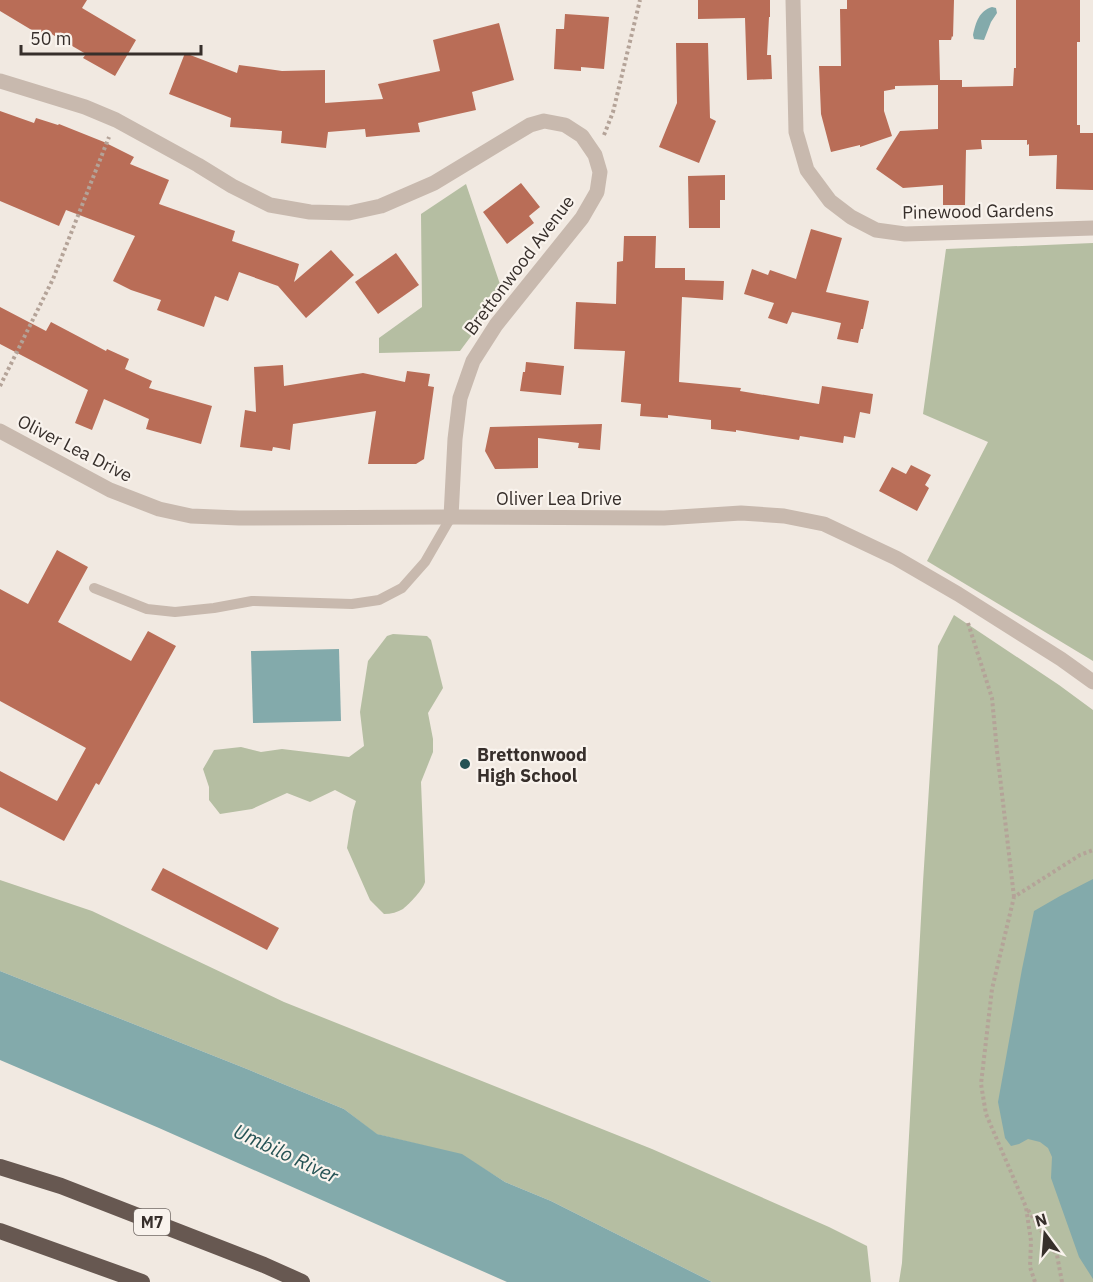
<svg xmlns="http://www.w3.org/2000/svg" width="1093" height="1282" viewBox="0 0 1093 1282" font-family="'IBM Plex Sans',sans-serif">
<rect width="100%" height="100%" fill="#f1e9e1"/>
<g fill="#b5bea2">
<path d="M466,184L503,293L460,351L379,353V338L422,307L421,214Z"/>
<path d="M1093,243V661L927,561L988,442L923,414L946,249Z"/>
<path d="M954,615L1059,685L1093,710V1282H899L902,1263L923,882L938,646Z"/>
<path d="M393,634L427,636L431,640L443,688L428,713L433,739V752L421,782L425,882C423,890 410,903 403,909C398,912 391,914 384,914L370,900L347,848L353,811L356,801L335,790L310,802L287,793L252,809L220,814L209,800V787L203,769L214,750L241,747L261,752L282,749L349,757L364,746L360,712L368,661L387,636Z"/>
<path d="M0,880L92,911L284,1002L652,1149L829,1227L867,1246L871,1282H712L551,1201L505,1182L462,1155L376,1134L344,1109L247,1069L0,971Z"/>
</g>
<g fill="#83aaab">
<path d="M992,7L996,8L997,13L991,22L984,40L974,39L973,35C976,22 979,11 992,7Z"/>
<path d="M339,649L341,721L253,723L251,651Z"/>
<path d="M1093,879V1279L1079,1257L1051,1178L1052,1157L1048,1148L1040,1142L1028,1139L1019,1144L1011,1146L1005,1138L998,1102L1022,969L1034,911L1060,896Z"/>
<path d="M0,971L247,1069L344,1109L377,1134L462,1154L505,1182L551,1201L712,1282H507L159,1128L0,1060Z"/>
</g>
<g fill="#b96d57">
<path d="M0,0H87L82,8L136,40L115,76L83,58L86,54L48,32L45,38L0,11Z"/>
<path d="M698,0H770V17H769L767,55H771L772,79L747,80L745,18L698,19Z"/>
<path d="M847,0H954L953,37L952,36L951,40H939L940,80H962V87L1013,86L1014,68H1016V0H1080V42H1077V125H1080V133H1093V190L1056,189L1057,155L1029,156V144L1027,145V140H981L982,149L966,150L965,205H943V185L903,188L876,169L900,131L938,129V85L895,86V89L884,91V111L892,136L860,147V145L831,152L821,114L819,66H841L840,9H847Z"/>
<path d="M565,14L609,17L604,69L581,67V71L554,69L556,29H564Z"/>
<path d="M499,23L514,80L472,92L476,110L418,123L420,132L366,137L365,129L328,132L326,148L281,143L282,131L230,127L231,118L169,94L185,53L237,73L239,65L282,71L325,70V103L383,99L378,84L440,71L433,40Z"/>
<path d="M676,43H708L710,118L716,121L699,163L659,147L677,103Z"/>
<path d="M0,111L34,123L36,118L58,125L59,124L104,142L134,157L130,164L169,180L159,204L235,231L232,241L299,264L294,282L331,250L354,275L306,318L278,286L239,272L228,301L215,296L204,327L157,310L161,300L131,290L113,281L135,236L66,210L59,226L0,201Z"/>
<path d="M725,175V200H720V228H689L688,176Z"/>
<path d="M521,183L540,207L529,216L534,223L507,244L483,212Z"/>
<path d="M811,229L842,238L826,292L869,301L863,329H861L858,343L837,339L841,323L792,312L787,324L768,318L774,303L744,294L752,269L768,275L770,270L796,279Z"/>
<path d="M624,236H656L655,268H685V280L724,281L723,300L682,297L679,382L741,388L740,391L819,404L822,386L873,394L870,414L860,412L855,438L844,436L843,443L800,436L799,440L736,430V432L711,429V420L668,415V418L640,416L641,404L621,402L625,351L574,349L576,302L616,304L617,262L623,261Z"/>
<path d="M396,253L419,285L378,314L355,282Z"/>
<path d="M0,307L46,331L51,322L106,351L107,349L129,359L125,369L152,381L149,388L212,406L201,444L146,429L149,419L104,399L92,430L75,423L88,390L0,344Z"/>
<path d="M526,362L564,366L561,395L520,391L523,372H525Z"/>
<path d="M283,365L284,386L363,373L405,382L407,371L430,374L428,386L434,387L424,459L416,464H368L376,411L293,424L290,450L273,447L272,451L240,447L245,410L256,412L254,367Z"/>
<path d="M602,424L600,450L578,448L579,443L538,438V468L495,469L485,451L490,427Z"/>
<path d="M911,465L931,475L925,485L929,488L917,511L879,491L892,467L906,474Z"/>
<path d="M57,550L88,567L58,622L131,661L148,631L176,646L99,785L96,783L64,841L0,807V771L57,801L86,748L0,701V589L28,604Z"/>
<path d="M163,868L279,928L267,950L151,890Z"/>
</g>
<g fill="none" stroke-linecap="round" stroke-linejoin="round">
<g stroke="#b4a398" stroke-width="4" stroke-dasharray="3 3" stroke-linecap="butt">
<path d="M604,135L613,112L640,0"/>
<path d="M0,386L53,279L109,137"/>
<path d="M968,623L992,698L997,751L1014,897"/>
<path d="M1028,1210L1057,1255L1062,1282"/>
<path d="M1035,1282L1030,1267L1031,1241L1026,1207L986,1114L981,1084L992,989L1014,897L1080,855L1093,850"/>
</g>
<path stroke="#c8b9ae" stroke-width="10" d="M94,588L147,609L175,612L214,608L252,601L352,604L379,600L402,588L425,562L451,517"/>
<g stroke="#c8b9ae" stroke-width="15">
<path d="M793,0L796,132L807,170L830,201L851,217L876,230L905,234L1093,228"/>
<path d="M0,81L85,107L116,120L198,165L232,186L270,205L310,212L349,213L381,206L434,183L530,125L544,121L565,125L582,136L595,155L600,172L597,192L582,218L496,325L473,361L460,398L455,439L451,517"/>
<path d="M0,431L110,490L159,509L191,516L239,518L451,517L664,518L741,513L784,516L824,524L896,558L958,594L1061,659L1093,682"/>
</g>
<g stroke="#675851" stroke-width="16">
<path d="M0,1167L61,1186L264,1265L302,1282"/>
<path d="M0,1231L142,1282"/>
</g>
</g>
<circle fill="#255254" stroke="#f9f3ed" stroke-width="2" cx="465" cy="764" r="6"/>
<g text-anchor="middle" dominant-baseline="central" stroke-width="4.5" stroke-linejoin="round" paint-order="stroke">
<rect fill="#f9f3ed" stroke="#716a65" stroke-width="1.5" x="134" y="1209" width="36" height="26" rx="4.5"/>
<g font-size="16" font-weight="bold" fill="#372f2b">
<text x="152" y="1222">M7</text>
</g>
<g font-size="18" fill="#372f2b" stroke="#f9f3ed">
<text transform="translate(978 211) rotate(-1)">Pinewood Gardens</text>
<text transform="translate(519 265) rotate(-53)">Brettonwood Avenue</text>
<text transform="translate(75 448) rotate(27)">Oliver Lea Drive</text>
<text x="559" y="498">Oliver Lea Drive</text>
</g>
<g font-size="18" font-weight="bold" fill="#372f2b" stroke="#f9f3ed" text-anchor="start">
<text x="477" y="754">Brettonwood<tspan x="477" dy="21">High School</tspan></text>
</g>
<g font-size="20" font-style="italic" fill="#255254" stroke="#f9f3ed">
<text transform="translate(286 1153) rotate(25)">Umbilo River</text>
</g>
</g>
<g transform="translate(1045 1234) rotate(344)" stroke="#f9f3ed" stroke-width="4.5" paint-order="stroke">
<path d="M0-4.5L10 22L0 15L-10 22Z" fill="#372f2b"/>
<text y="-9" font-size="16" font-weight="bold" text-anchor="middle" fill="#372f2b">N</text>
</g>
<path d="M21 45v9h180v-9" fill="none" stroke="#372f2b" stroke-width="3"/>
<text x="30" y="45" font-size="18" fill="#372f2b" stroke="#f9f3ed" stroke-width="4.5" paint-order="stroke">50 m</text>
</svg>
